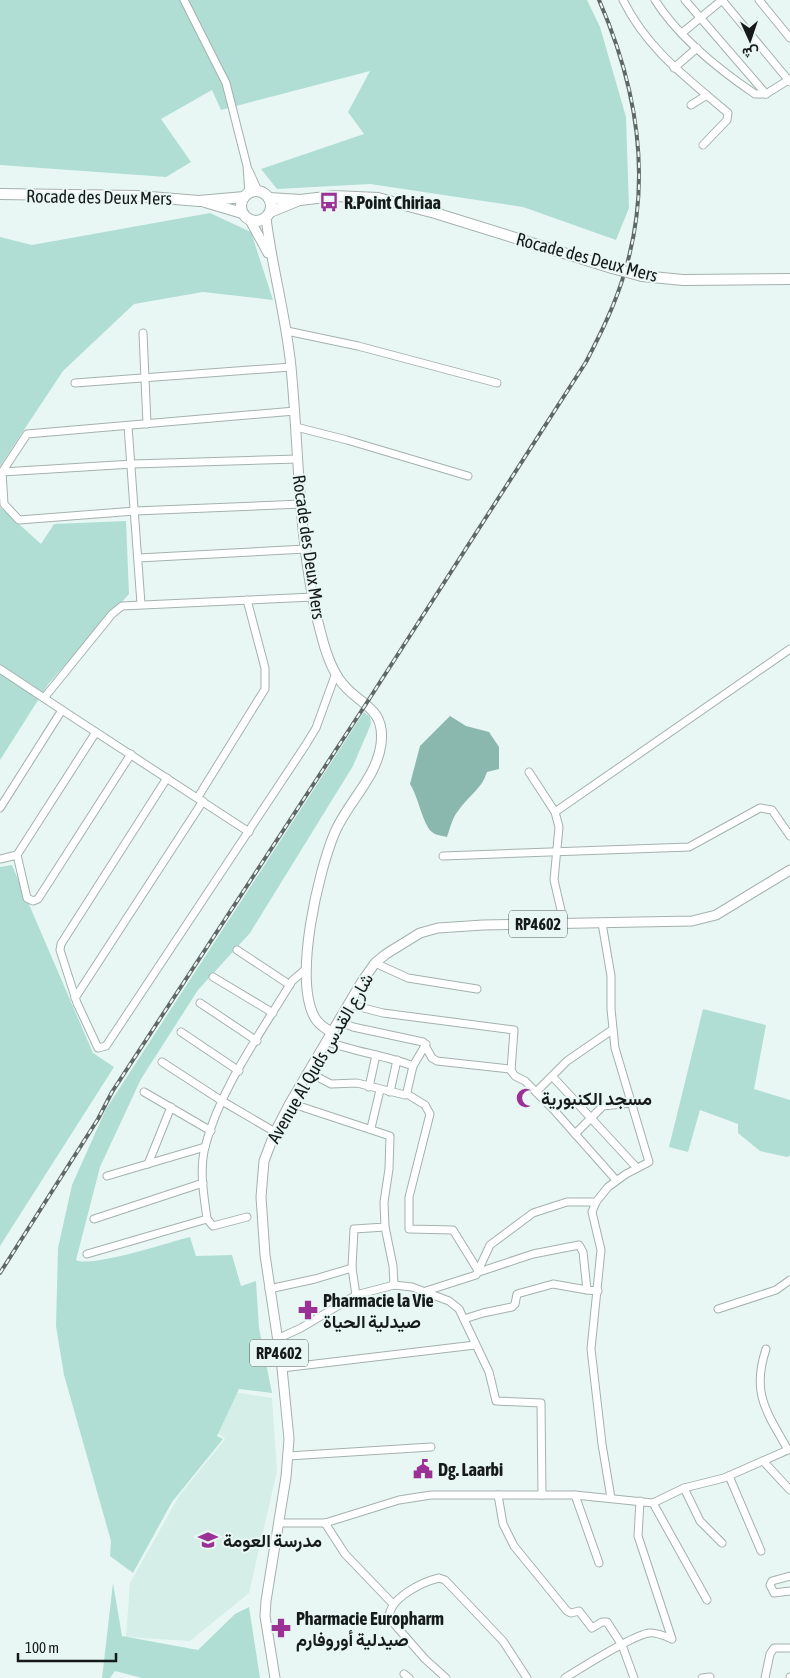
<svg xmlns="http://www.w3.org/2000/svg" width="790" height="1678" viewBox="0 0 790 1678" font-family="'Asap Condensed',Vazirmatn,sans-serif">
<rect width="100%" height="100%" fill="#e9f7f4"/>
<path fill="#d6eee8" d="M233,1392L272,1398L277,1471L249,1593L190,1641L126,1637L130,1583L179,1496L225,1439L214,1430Z"/>
<g fill="#b0ded4">
<path d="M0,0H587L600,27L626,117L629,208L616,240L523,207L370,184L277,189L261,169L364,134L348,112L370,71L221,110L212,90L161,119L191,162L166,177L0,165Z"/>
<path d="M210,213L251,232L273,300L203,292L134,304L63,371L0,466V237L32,245Z"/>
<path d="M0,507L41,544L54,524L126,521L129,594L49,683L0,760Z"/>
<path d="M364,712L370,717L371,724L353,766L250,933L198,990L141,1079L100,1167L76,1260C91,1268 170,1242 190,1237L196,1256L232,1255L241,1286L256,1281L259,1328L272,1393L239,1389L217,1436L223,1439L172,1502L133,1573L110,1556L111,1541L64,1375L56,1326L58,1248L72,1185L106,1109Z"/>
<path d="M12,865L93,1053L114,1067L0,1246V867Z"/>
<path d="M703,1009L766,1025L754,1089L790,1100V1156L787,1157L760,1151L738,1133V1124L700,1110L688,1152L669,1147Z"/>
<path d="M113,1583L122,1636L198,1650L235,1614L249,1607L260,1678H142L115,1671L110,1678H102Z"/>
</g>
<path fill="#8ab7ae" d="M450,716L466,726L489,732L499,747V769L487,772C482,789 468,796 458,811C452,818 450,829 447,837C443,836 435,835 432,832C423,825 418,796 410,784L420,746Z"/>
<g fill="none" stroke-linecap="round" stroke-linejoin="round">
<defs>
<g id="minor">
<path d="M184,0L226,83L247,166L249,193"/>
<path d="M623,0C647,49 687,78 728,113L727,120L703,145"/>
<path d="M655,0C679,38 718,69 755,94H766L790,79"/>
<path d="M685,0L766,94"/>
<path d="M722,0L790,82"/>
<path d="M759,0L790,38"/>
<path d="M682,33L722,0"/>
<path d="M674,68L697,48"/>
<path d="M691,105L707,95"/>
<path d="M249,171L258,191"/>
<path d="M287,331L358,346L497,383"/>
<path d="M143,333L147,424"/>
<path d="M75,383L291,367"/>
<path d="M295,411L27,434L2,472L4,504L19,520L135,511L302,504"/>
<path d="M128,426L141,604"/>
<path d="M296,427L347,440L468,476"/>
<path d="M2,472L133,464L298,459"/>
<path d="M138,558L306,549"/>
<path d="M0,669L62,710"/>
<path d="M44,698L112,614L122,606L313,597"/>
<path d="M529,772L555,812L559,827L554,880L564,923"/>
<path d="M167,778L61,944L60,950L77,1003L98,1048L106,1046L305,746L316,728L336,673"/>
<path d="M198,797L265,689V668L247,600"/>
<path d="M0,808L62,710L249,832"/>
<path d="M555,812L790,649"/>
<path d="M17,855L96,732"/>
<path d="M443,856L689,847L760,808L772,810L790,836"/>
<path d="M0,859L17,855L27,898L33,901L38,899L131,754"/>
<path d="M602,923L611,976V1009L615,1048L649,1162L626,1174L608,1187L596,1202L592,1212L601,1250L591,1349L602,1444L611,1498"/>
<path d="M237,950L290,985"/>
<path d="M375,963L408,978L477,989"/>
<path d="M213,977L273,1013"/>
<path d="M75,998L203,801"/>
<path d="M200,1003L257,1041"/>
<path d="M348,1004L383,1013L514,1030L511,1071"/>
<path d="M338,1021L353,1027L423,1042L432,1058L437,1061L510,1069L515,1076L525,1081L553,1109L616,1180"/>
<path d="M181,1032L239,1071"/>
<path d="M326,1041C354,1052 385,1055 413,1066"/>
<path d="M162,1062L222,1101L275,1132"/>
<path d="M308,1072L331,1084L357,1083L405,1095L407,1092L413,1066L426,1044"/>
<path d="M552,1076L637,1168"/>
<path d="M369,1087L376,1055"/>
<path d="M144,1092L211,1131"/>
<path d="M390,1092L397,1060"/>
<path d="M536,1092L567,1061L612,1030"/>
<path d="M407,1094L425,1105L430,1114L409,1197V1229L453,1230L479,1272L533,1254L579,1245L583,1252L587,1290L598,1291"/>
<path d="M290,1103L390,1136L389,1169L384,1202L385,1227L354,1229L352,1268"/>
<path d="M371,1128L380,1090"/>
<path d="M575,1134L603,1106L631,1103"/>
<path d="M148,1164L171,1107"/>
<path d="M107,1176L205,1147"/>
<path d="M94,1219L203,1183"/>
<path d="M207,1219L213,1226L247,1217"/>
<path d="M385,1227L393,1266L394,1285"/>
<path d="M87,1254L207,1219C204,1196 199,1171 205,1147C220,1088 261,1033 292,981L307,968"/>
<path d="M269,1289L315,1279L352,1268L356,1295"/>
<path d="M426,1291L476,1275L490,1245L533,1213L567,1202H596"/>
<path d="M718,1309L776,1290L790,1280"/>
<path d="M464,1319L483,1313L512,1307L515,1304L517,1294L553,1284L587,1290"/>
<path d="M277,1339L301,1328L356,1295L394,1285L412,1287L449,1301L459,1309L489,1372L496,1401L541,1403L542,1495"/>
<path d="M766,1349C751,1394 767,1412 788,1450"/>
<path d="M282,1368L475,1345"/>
<path d="M288,1456L431,1447"/>
<path d="M764,1462L790,1490"/>
<path d="M729,1476L761,1551"/>
<path d="M684,1488L700,1521L722,1543"/>
<path d="M498,1495L503,1524L514,1546L567,1611L571,1613L579,1611L592,1628L602,1622H607L622,1645L634,1678"/>
<path d="M575,1495L599,1563"/>
<path d="M653,1503L707,1600"/>
<path d="M278,1523H325L399,1500L431,1495H575L653,1503L684,1488L724,1478L790,1449"/>
<path d="M325,1523L345,1554L393,1604"/>
<path d="M790,1576L772,1581L770,1585L774,1593L790,1591"/>
<path d="M404,1674L409,1678"/>
<path d="M446,1678L425,1659L389,1618C389,1598 422,1582 439,1578L445,1580L503,1641L527,1678"/>
<path d="M565,1678C581,1668 633,1635 649,1633C656,1632 665,1636 672,1639L638,1536L640,1501"/>
<path d="M702,1678L710,1677"/>
<path d="M765,1678L770,1654L774,1648H790"/>
<path d="M790,1678V1677"/>
</g>
<g id="major">
<path d="M266,218C272,268 286,316 291,367C299,450 298,536 317,618C322,638 327,661 339,679C356,705 386,705 381,744C377,777 348,802 335,832C318,872 293,979 315,1018C319,1025 325,1028 331,1032"/>
<path d="M250,220L268,253"/>
<path d="M275,1678L265,1616L266,1601L286,1477L289,1439L282,1368L265,1255L261,1197L264,1161L275,1132L290,1103L361,983L375,963L386,954L420,933L438,928L483,925L692,921L716,915L790,870"/>
</g>
<g id="highway">
<circle cx="256" cy="206" r="15"/>
<path d="M0,194L138,196L199,201L244,197"/>
<path d="M269,198L300,200L334,196L378,198L435,213L612,268"/>
<path d="M205,202L242,213"/>
<path d="M270,212L297,201"/>
<path d="M642,276L683,280L790,279"/>
</g>
</defs>
<use href="#minor" stroke="#a4b1ae" stroke-width="9"/>
<use href="#major" stroke="#a4b1ae" stroke-width="11"/>
<use href="#highway" stroke="#a4b1ae" stroke-width="12"/>
<use href="#minor" stroke="#fff" stroke-width="7"/>
<use href="#major" stroke="#fff" stroke-width="9"/>
<use href="#highway" stroke="#fff" stroke-width="10"/>
<defs>
<path id="rail" d="M0,1273L98,1119L112,1092L366,704L586,362C601,333 616,303 625,271C653,178 637,87 599,0"/>
</defs>
<use href="#rail" stroke="#606866" stroke-width="4"/>
<use href="#rail" stroke="#e9f7f4" stroke-width="2" stroke-dasharray="5.5" stroke-linecap="butt"/>
<defs>
<path id="highway-bridge" d="M612,268L642,276"/>
</defs>
<use href="#highway-bridge" stroke="#a4b1ae" stroke-width="12" stroke-linecap="butt"/>
<use href="#highway-bridge" stroke="#fff" stroke-width="10"/>
</g>
<defs>
<symbol id="bus-bare" viewBox="-9 -9 18 18"><path d="M-5-6H5V4H4V6H2V4H-2V6H-4V4H-5ZM-3.5-4V0h7V-4ZM-3.5 1.2v1.5H-2V1.2ZM2 1.2v1.5H3.5V1.2Z" fill="#9b3194" stroke="#e9f7f4" stroke-width="2.5" paint-order="stroke"/></symbol>
<symbol id="mosque-bare" viewBox="-9 -9 18 18"><path d="M3.5-4.9A6 6 0 1 0 3.5 4.9A5 5 0 1 1 3.5-4.9Z" fill="#9b3194" stroke="#e9f7f4" stroke-width="2.5" paint-order="stroke"/></symbol>
<symbol id="pharmacy-bare" viewBox="-9 -9 18 18"><path d="M-2-6h4v4h4v4h-4v4h-4v-4h-4v-4h4Z" fill="#9b3194" stroke="#e9f7f4" stroke-width="2.5" paint-order="stroke"/></symbol>
<symbol id="civic-bare" viewBox="-9 -9 18 18"><path d="M-.6-6.5H3V-4.5H.6V-3L4-1V1h2V6H-6V1h2V-1L-.6-3ZM-1.2 2.5V6h2.4V2.5Z" fill="#9b3194" stroke="#e9f7f4" stroke-width="2.5" paint-order="stroke"/></symbol>
<symbol id="school-bare" viewBox="-9 -9 18 18"><path d="M0-5L7-2L0 1L-7-2ZM-4 1L0 2.5L4 1V4Q0 6-4 4Z" fill="#9b3194" stroke="#e9f7f4" stroke-width="2.5" paint-order="stroke"/></symbol>
</defs>
<g fill-rule="evenodd">
<use href="#bus-bare" x="315" y="188" width="28" height="28"/>
<use href="#mosque-bare" x="512" y="1084" width="28" height="28"/>
<use href="#pharmacy-bare" x="294" y="1296" width="28" height="28"/>
<use href="#civic-bare" x="409" y="1455" width="28" height="28"/>
<use href="#school-bare" x="194" y="1526" width="28" height="28"/>
<use href="#pharmacy-bare" x="267" y="1614" width="28" height="28"/>
</g>
<g text-anchor="middle" dominant-baseline="central" stroke-width="4" stroke-linejoin="round" paint-order="stroke">
<g fill="#e9f7f4" stroke="#555d5b" stroke-width="1">
<rect x="509" y="910.5" width="58" height="27" rx="4"/>
<rect x="250" y="1339.5" width="58" height="27" rx="4"/>
</g>
<g font-size="16" font-weight="bold" fill="#161b1a">
<text x="538" y="924">RP4602</text>
<text x="279" y="1353">RP4602</text>
</g>
<g font-size="18" fill="#161b1a" stroke="#e9f7f4">
<text transform="translate(99 197) rotate(1)">Rocade des Deux Mers</text>
<text transform="translate(587 257) rotate(15)">Rocade des Deux Mers</text>
<text transform="translate(309 547) rotate(82)">Rocade des Deux Mers</text>
<text transform="translate(320 1058) rotate(-60)">Avenue Al Quds شارع القدس</text>
</g>
<g font-size="18" font-weight="bold" fill="#161b1a" stroke="#e9f7f4" text-anchor="start">
<text x="344" y="202">R.Point Chiriaa</text>
<text x="541" y="1098">مسجد الكنبورية</text>
<text x="323" y="1300">Pharmacie la Vie<tspan x="323" dy="21">صيدلية الحياة</tspan></text>
<text x="438" y="1469">Dg. Laarbi</text>
<text x="223" y="1540">مدرسة العومة</text>
<text x="296" y="1618">Pharmacie Europharm<tspan x="296" dy="21">صيدلية أوروفارم</tspan></text>
</g>
</g>
<g transform="translate(750 40) rotate(177)" stroke="#e9f7f4" stroke-width="4" paint-order="stroke">
<path d="M0-4L9 19L0 12L-9 19Z" fill="#161b1a"/>
<text y="-8" font-size="14" font-weight="bold" text-anchor="middle" fill="#161b1a">ش</text>
</g>
<path d="M18 1653v8h98v-8" fill="none" stroke="#161b1a" stroke-width="2.5"/>
<text x="25" y="1653" font-size="15" fill="#161b1a" stroke="#e9f7f4" stroke-width="4" paint-order="stroke">100 m</text>
</svg>
